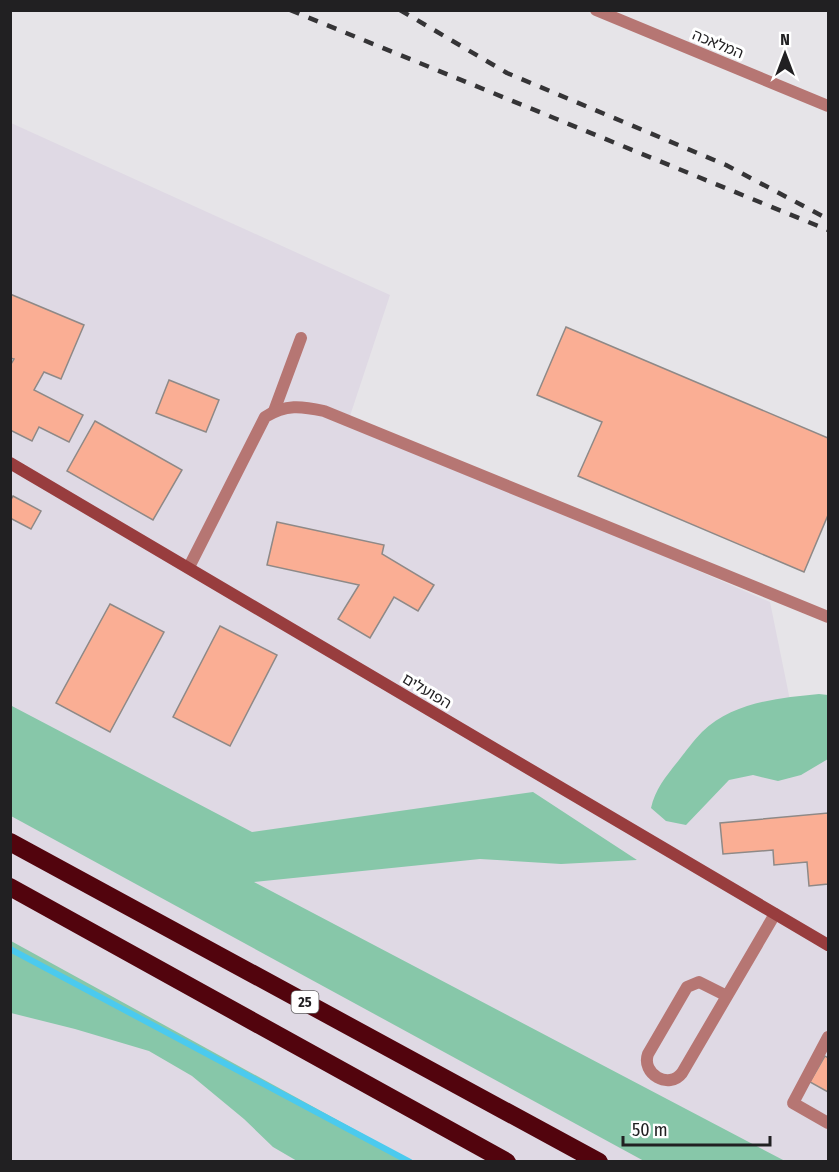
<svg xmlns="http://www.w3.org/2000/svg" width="839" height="1172" viewBox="0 0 839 1172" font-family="'Fira Sans Condensed','Noto Sans Hebrew',sans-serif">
<rect width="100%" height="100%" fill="#e6e4e8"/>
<path fill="#dfd9e4" d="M11,123L390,295L349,419L770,602L794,720L828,724V1161L11,1162Z"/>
<g fill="#87c7a9">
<path d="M819,694L828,695V759L801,775L778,781L753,775L729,780L686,825L666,821L651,808C655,789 667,775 679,760C686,751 694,740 702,732C733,702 778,698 819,694Z"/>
<path d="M10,705L252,832L533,792L637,860L561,864L480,859L254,882L785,1161H644L11,816Z"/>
<path d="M11,941L412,1161H297L273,1147L244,1119L192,1076L149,1051L75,1029L11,1013Z"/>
</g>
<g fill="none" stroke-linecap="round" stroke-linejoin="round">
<path stroke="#4bcaee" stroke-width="6" d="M10,949L410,1162"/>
</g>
<g fill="#faae94" stroke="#8e8987" stroke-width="1.5">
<path d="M10,294L84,325L61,379L44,372L34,390L83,415L69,442L39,427L32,441L10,430V366L14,359L10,358Z"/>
<path d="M566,327L828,438V515L804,572L578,476L602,422L537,395Z"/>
<path d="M169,380L219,400L206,432L156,413Z"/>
<path d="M95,421L182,470L153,520L67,471Z"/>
<path d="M13,496L41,511L31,529L10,518V501Z"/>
<path d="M277,522L384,545L382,554L434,585L418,611L394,597L370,638L338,619L359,585L267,565Z"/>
<path d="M110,604L164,632L110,732L56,703Z"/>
<path d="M220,626L277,655L230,746L173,717Z"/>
<path d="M828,813V884L809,886L807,862L774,865L773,850L723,854L720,823Z"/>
<path d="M825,1056L828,1058V1092L810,1082Z"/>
</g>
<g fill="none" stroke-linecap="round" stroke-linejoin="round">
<g stroke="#b67673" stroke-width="12">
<path d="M274,411L301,338"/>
<path d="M727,996L699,982L687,987L648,1054C641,1074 669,1090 682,1073L775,914"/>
<path d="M828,1037L793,1103L828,1123"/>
</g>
<g stroke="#b67673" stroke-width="12">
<path d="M596,10L828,106"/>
<path d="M189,567L265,417C286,404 301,406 324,411L828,617"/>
</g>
<path stroke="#983d3e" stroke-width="12" d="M10,463L828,945"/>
<g stroke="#52040d" stroke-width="18">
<path d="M10,842L599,1162"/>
<path d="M10,887L507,1162"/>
</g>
<g stroke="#353436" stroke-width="4.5" stroke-dasharray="10 10" stroke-linecap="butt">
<path d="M290,10L828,230"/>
<path d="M400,10L507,73L726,165L828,219"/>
</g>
</g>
<g text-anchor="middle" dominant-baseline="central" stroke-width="6" stroke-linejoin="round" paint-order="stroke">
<rect fill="#fff" stroke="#646364" stroke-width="1.5" x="291.5" y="991" width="27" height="22" rx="4.5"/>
<g font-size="14" font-weight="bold" fill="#212022">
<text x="305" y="1002">25</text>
</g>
<g font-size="15" fill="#212022" stroke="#fff">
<text transform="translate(718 44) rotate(22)">המלאכה</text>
<text transform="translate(427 691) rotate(31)">הפועלים</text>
</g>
</g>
<rect width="839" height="1172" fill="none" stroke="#212022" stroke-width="24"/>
<g transform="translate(785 54)" stroke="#ffffff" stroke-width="4.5" paint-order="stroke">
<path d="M0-4.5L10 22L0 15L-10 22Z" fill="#212022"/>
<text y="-9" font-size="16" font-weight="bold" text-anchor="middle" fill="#212022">N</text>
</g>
<path d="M623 1136v9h147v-9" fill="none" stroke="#212022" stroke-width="3"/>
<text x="632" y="1136" font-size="18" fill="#212022" stroke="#ffffff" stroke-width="4.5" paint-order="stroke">50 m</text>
</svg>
